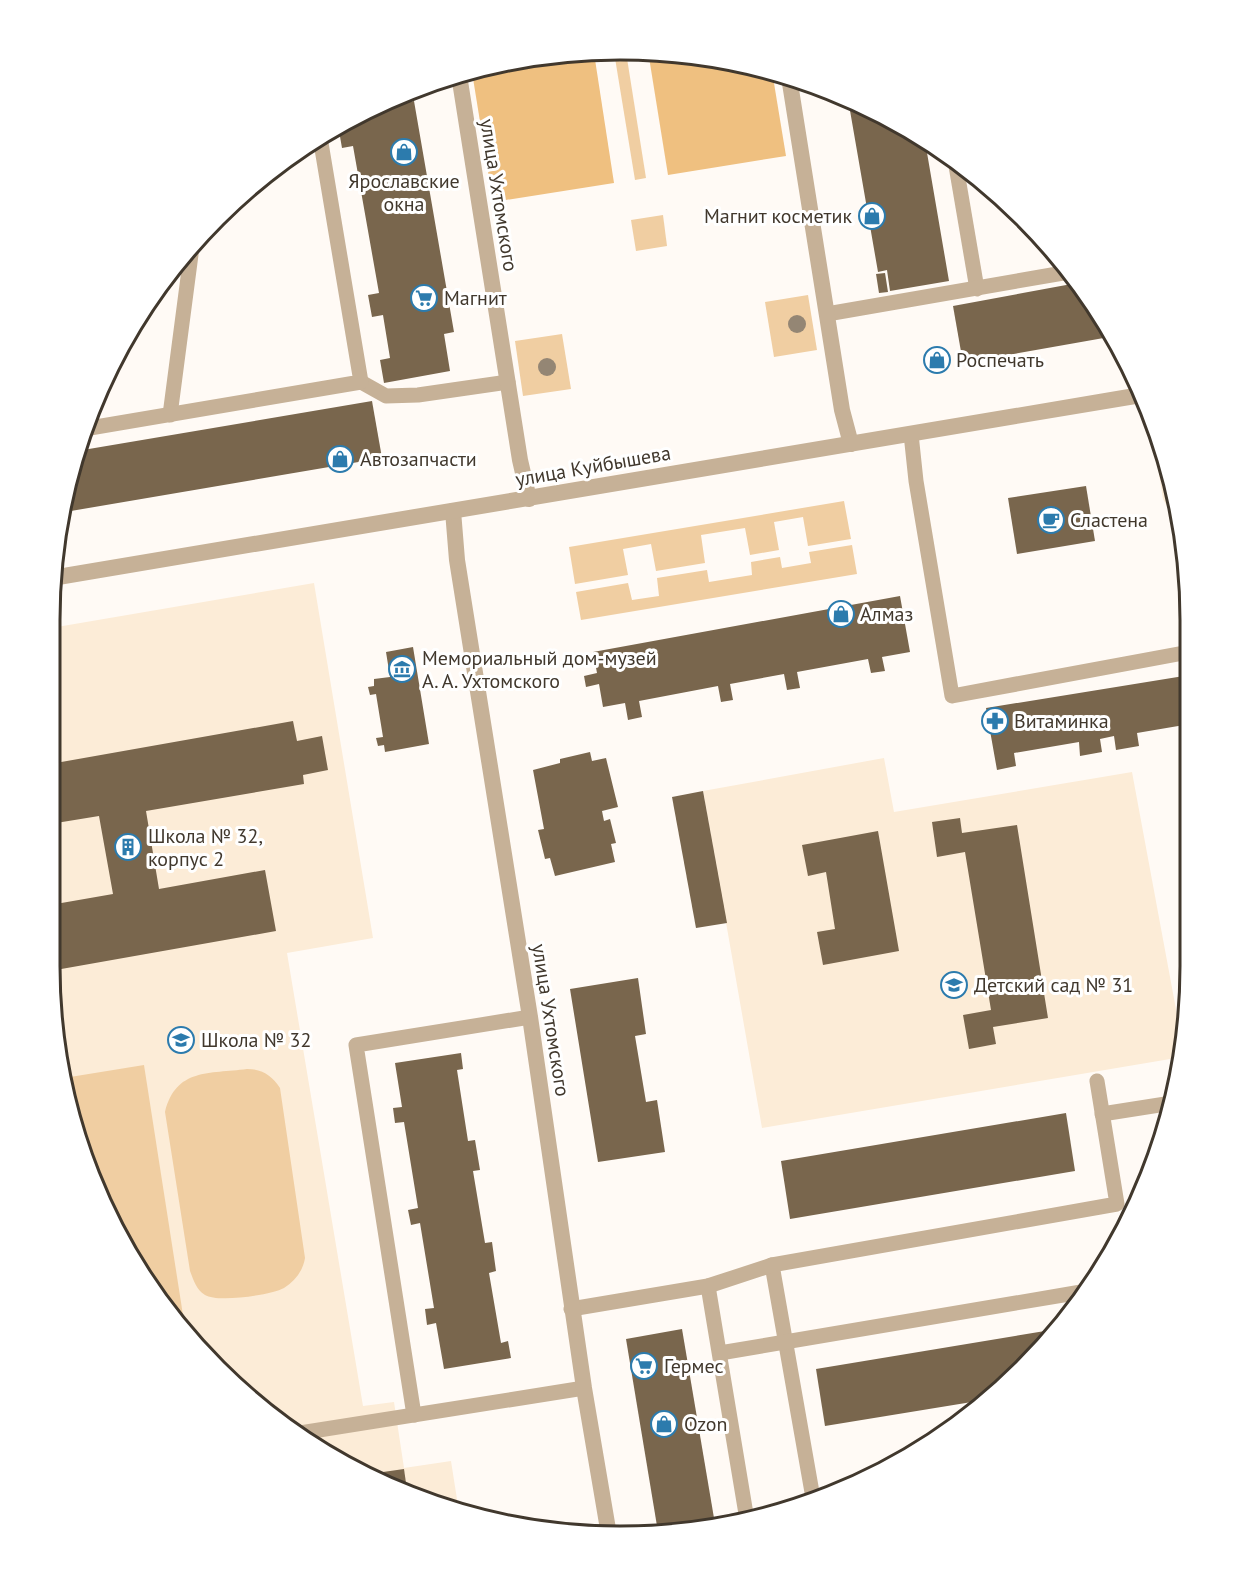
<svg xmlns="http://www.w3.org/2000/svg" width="1240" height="1586" viewBox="0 0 1240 1586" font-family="'PT Sans',sans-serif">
<rect width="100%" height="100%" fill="#fffaf5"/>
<g fill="#fcecd7">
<path d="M1161,441L1178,526L1163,499L1154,442Z"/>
<path d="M314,583L373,938L287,953L363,1406L394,1402L404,1468L451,1461L459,1512L335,1460L217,1370L126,1252L69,1114L50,966L51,628Z"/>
<path d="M884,758L894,812L1132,772L1183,1047L1182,1057L762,1128L703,791Z"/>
</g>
<g fill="#f0cea2">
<path d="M614,52H626L646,178L635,180Z"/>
<path d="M663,215L667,246L636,251L631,220Z"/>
<path d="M808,295L817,350L774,357L765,302Z"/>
<path d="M562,334L571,389L523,396L515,341Z"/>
<path d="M844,501L851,539L808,546L803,517L774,522L779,550L750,555L745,528L701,535L705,563L656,571L651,544L623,549L628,575L575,584L569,547Z"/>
<path d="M852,545L857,574L581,620L576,592L628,583L632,600L659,596L657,578L707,570L709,582L752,575L751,562L780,557L782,568L811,563L809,552Z"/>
<path d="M144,1065L185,1328L126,1252L69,1114L64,1078Z"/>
<path d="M247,1069C263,1069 272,1076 280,1088L305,1258C303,1271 295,1281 284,1288C271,1295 218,1303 205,1295C196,1289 194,1281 190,1271L165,1112C176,1068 209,1074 247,1069Z"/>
</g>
<g fill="#efc080">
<path d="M648,51L772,71L786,156L668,175Z"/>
<path d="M594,53L614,183L493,202L472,72L545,54Z"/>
</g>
<g fill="#79664d">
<path d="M402,96L403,103L414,101L454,332L444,334L450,371L384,383L380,360L390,358L383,315L372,317L368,295L379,293L353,146L342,148L338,125L349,122Z"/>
<path d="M848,99L872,108L925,141L949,281L890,291L887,270L878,272Z"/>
<path d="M885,273L888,292L879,293L876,274Z"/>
<path d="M1077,283L1115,336L963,363L953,306Z"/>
<path d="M372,401L382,458L65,512L77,451Z"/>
<path d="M1086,486L1095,541L1017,554L1008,498Z"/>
<path d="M900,596L910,652L882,657L885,671L871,673L868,659L797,672L800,688L787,690L784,674L730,684L733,700L721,702L718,686L639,701L642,717L628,720L625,703L603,707L599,684L586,687L584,676L597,673L593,652Z"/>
<path d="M413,647L429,744L385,752L384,745L378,746L376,738L383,737L376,694L370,695L368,687L374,686V679L390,677L386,652Z"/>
<path d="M1190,675V724L1137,733L1139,746L1116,750L1114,736L1100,739L1102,752L1080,756L1079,742L1014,753L1016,766L997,770L986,708Z"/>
<path d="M293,721L297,741L322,736L328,770L303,775L304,784L146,811L159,889L265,870L276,931L50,971V905L113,894L99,816L50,824V764Z"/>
<path d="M590,752L592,761L606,758L618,807L602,811L604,821L610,819L616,843L611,844L615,862L555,876L550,858L545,859L538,830L544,829L533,770L560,763V759Z"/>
<path d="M703,791L727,923L696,928L672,797Z"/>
<path d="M960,818L962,833L1017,825L1048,1018L993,1027L996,1044L969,1049L963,1015L991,1010L965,852L937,857L932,822Z"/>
<path d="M878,831L899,951L823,965L817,932L835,929L826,872L808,876L802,845Z"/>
<path d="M638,978L646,1034L635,1036L646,1102L657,1100L665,1152L598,1162L570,989Z"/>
<path d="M461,1053L463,1069L457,1070L468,1141L475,1140L480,1170L473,1171L485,1243L492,1242L496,1271L489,1273L501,1343L508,1341L511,1358L444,1369L436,1323L427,1325L425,1309L434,1308L420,1223L411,1225L408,1210L418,1208L404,1122L395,1123L393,1108L402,1107L395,1063Z"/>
<path d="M1066,1113L1075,1171L790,1219L781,1161Z"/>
<path d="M682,1329L715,1524L658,1532L626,1339Z"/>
<path d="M1057,1329L1023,1370L984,1400L825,1426L816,1369Z"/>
<path d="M404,1469L407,1490L369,1474Z"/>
</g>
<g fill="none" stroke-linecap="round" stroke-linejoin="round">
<g stroke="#c6b197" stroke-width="15">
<path d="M955,160L977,289"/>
<path d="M827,314L1069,272"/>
<path d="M361,382L386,396L418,395L508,382"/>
<path d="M170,415L192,247"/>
<path d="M84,429L361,382L320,137"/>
<path d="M911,434L916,481L952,696L1189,652"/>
<path d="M1102,1114L1172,1103"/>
<path d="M772,1265L813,1498"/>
<path d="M708,1286L747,1520"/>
<path d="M571,1309L708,1286L772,1265L1117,1204L1097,1081"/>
<path d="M720,1353L1087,1291"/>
<path d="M414,1415L356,1045L530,1017"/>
<path d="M300,1433L584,1388"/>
</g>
<g stroke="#c6b197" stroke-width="16">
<path d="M459,75L520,460L529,499"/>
<path d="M789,77L842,410L851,444"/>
<path d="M453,511L457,560L530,1017L584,1388L609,1535"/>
</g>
<path stroke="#c6b197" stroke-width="16" d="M52,578L1141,395"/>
</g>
<g fill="#948674">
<circle cx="797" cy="324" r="9"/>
<circle cx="547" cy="367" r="9"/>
</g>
<defs>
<symbol id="shop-ring" viewBox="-11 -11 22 22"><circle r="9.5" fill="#fff" stroke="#2c7bad" stroke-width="1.5"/><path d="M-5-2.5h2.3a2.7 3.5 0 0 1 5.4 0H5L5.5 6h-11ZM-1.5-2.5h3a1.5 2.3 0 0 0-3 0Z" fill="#2c7bad"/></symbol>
<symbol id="supermarket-ring" viewBox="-11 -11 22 22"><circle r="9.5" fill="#fff" stroke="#2c7bad" stroke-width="1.5"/><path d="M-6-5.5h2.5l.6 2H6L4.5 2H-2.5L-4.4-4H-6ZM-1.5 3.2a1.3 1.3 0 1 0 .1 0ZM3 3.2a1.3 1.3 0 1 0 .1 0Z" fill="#2c7bad"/></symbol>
<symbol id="cafe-ring" viewBox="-11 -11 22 22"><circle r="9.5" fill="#fff" stroke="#2c7bad" stroke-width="1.5"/><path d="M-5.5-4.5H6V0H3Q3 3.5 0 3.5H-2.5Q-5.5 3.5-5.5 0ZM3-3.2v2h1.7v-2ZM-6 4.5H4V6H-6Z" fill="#2c7bad"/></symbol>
<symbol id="museum-ring" viewBox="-11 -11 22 22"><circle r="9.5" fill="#fff" stroke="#2c7bad" stroke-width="1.5"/><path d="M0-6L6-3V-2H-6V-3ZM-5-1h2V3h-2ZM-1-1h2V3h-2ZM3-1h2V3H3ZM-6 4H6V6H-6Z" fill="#2c7bad"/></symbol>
<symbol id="pharmacy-ring" viewBox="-11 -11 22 22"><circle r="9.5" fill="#fff" stroke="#2c7bad" stroke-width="1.5"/><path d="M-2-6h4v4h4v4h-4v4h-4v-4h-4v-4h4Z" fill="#2c7bad"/></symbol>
<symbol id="building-ring" viewBox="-11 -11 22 22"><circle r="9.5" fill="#fff" stroke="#2c7bad" stroke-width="1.5"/><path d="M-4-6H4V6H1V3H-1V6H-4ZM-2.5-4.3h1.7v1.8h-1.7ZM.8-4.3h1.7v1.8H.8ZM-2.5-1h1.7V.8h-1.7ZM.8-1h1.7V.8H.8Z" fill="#2c7bad"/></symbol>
<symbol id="school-ring" viewBox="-11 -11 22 22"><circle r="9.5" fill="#fff" stroke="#2c7bad" stroke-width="1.5"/><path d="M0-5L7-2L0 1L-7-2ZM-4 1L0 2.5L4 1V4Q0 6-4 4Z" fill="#2c7bad"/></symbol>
</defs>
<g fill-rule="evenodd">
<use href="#shop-ring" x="389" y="137" width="30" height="30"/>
<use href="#shop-ring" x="857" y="201" width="30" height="30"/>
<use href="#supermarket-ring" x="409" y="283" width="30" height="30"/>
<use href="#shop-ring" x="922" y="345" width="30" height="30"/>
<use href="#shop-ring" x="325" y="444" width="30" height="30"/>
<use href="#cafe-ring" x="1036" y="505" width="30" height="30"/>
<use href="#shop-ring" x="826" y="599" width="30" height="30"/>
<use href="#museum-ring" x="387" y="654" width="30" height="30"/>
<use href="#pharmacy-ring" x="980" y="706" width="30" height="30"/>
<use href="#building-ring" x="113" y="832" width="30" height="30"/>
<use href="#school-ring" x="939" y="970" width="30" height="30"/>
<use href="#school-ring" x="166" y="1025" width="30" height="30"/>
<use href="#supermarket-ring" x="629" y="1351" width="30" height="30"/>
<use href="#shop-ring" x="649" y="1409" width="30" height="30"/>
</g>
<g text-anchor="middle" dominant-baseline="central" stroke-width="6" stroke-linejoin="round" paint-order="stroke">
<g font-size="20" fill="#41382d" stroke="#fff" text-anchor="start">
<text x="404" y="181" text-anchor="middle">Ярославские<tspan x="404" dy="23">окна</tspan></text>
<text x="852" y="216" text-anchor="end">Магнит косметик</text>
<text x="444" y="298">Магнит</text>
<text x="956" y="360">Роспечать</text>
<text x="360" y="459">Автозапчасти</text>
<text x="1070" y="520">Сластена</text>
<text x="860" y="614">Алмаз</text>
<text x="422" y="658">Мемориальный дом-музей<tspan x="422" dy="23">А. А. Ухтомского</tspan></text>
<text x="1014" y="721">Витаминка</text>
<text x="148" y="836">Школа № 32,<tspan x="148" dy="23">корпус 2</tspan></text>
<text x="974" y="985">Детский сад № 31</text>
<text x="201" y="1040">Школа № 32</text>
<text x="664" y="1366">Гермес</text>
<text x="684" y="1424">Ozon</text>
</g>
<g font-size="20" fill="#41382d" stroke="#fff">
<text transform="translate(499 195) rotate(81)">улица Ухтомского</text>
<text transform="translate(593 466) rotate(-10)">улица Куйбышева</text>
<text transform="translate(551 1020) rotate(81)">улица Ухтомского</text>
</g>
</g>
<path d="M0 0H1240V1586H0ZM620 60H620A560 560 0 0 1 1180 620V966A560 560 0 0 1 620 1526H620A560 560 0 0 1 60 966V620A560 560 0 0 1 620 60Z" fill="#fff" fill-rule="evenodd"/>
<path fill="none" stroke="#41382d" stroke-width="3" d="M620 60H620A560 560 0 0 1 1180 620V966A560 560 0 0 1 620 1526H620A560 560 0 0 1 60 966V620A560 560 0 0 1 620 60Z"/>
</svg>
